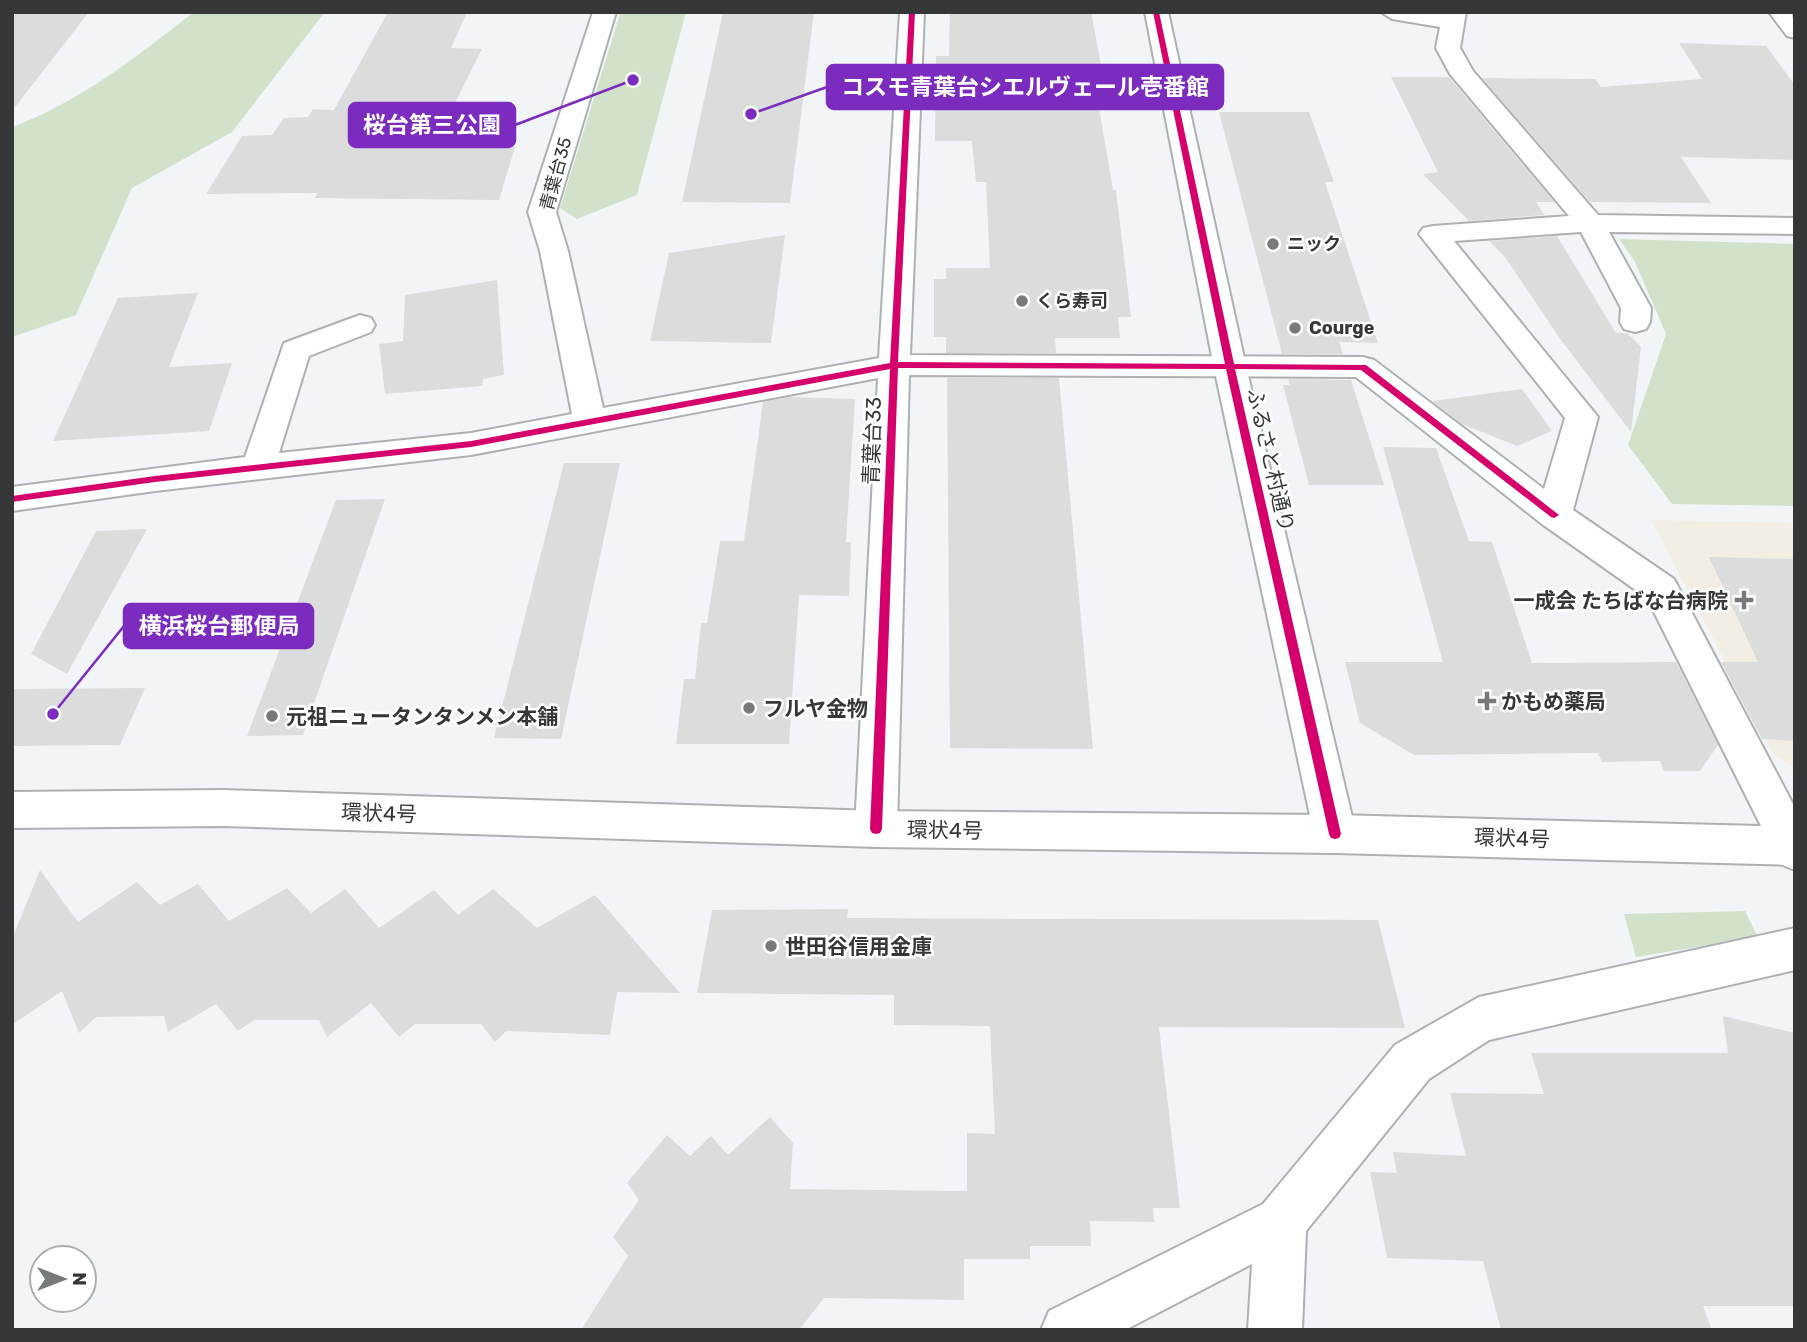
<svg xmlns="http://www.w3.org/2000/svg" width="1807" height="1342" viewBox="0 0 1807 1342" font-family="Rubik,'Noto Sans JP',sans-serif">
<rect width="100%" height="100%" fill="#f2f5f7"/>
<path fill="#f3eee4" d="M1651,520L1795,523V769L1774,755Z"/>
<g fill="#d2e2ca">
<path d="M194,12H325L232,132L132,188L76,315L12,337V127C78,103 139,55 194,12Z"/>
<path d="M623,12H686L637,195L577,219L560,208L620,14Z"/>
<path d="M1619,239L1795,244V506L1672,504L1628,445L1666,334L1635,262Z"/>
<path d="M1745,911L1758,937L1636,957L1624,914Z"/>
</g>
<g fill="#dbdcdc">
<path d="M12,12H89L12,111Z"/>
<path d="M388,12H467L451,48L482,49L437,139H468L469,147H515L499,200L315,198L317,193L206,194L242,136L272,135L284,118L308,117L313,109L334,110Z"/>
<path d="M723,12H814L790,203L682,202Z"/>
<path d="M950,12H1091L1108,102H1098L1113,190H1116L1131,317H1118L1120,338H1055L1056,353H946V337H934V279H946V268H990L986,182H976L972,141H935L936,56H949Z"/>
<path d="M1679,43L1766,46L1795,85V160L1681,157L1711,203L1590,202L1482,78L1595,79L1601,87L1702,79Z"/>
<path d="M1391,77H1449L1554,202H1536L1544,215L1469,221L1423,174L1438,172Z"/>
<path d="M1219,112H1309L1334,182H1325L1378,343L1339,342L1343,354H1282Z"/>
<path d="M785,235L771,343L650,341L669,253Z"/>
<path d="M1557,236L1616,333H1627L1641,347L1631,432L1561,340L1505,257L1489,241Z"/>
<path d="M497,280L504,375L483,379L482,386L385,394L379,344L403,341L405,295Z"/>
<path d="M198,293L169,367L232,363L209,431L53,441L118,298Z"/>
<path d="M947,378H1059L1093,749L950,748Z"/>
<path d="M1288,379L1351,380L1384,485H1309L1283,385H1290Z"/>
<path d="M1522,389L1552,431L1517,446L1462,424L1432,401Z"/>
<path d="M790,397L855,399L846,542H851L849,596L799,595L789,744H676L684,679H695L701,623H707L720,541H744L763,402Z"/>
<path d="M1383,447L1436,448L1469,541L1492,542L1532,663L1676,662L1718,745L1700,771H1664L1660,761L1602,762L1598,753L1414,755L1360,723L1345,662H1443Z"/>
<path d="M564,463H620L561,739L494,738Z"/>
<path d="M385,499L303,735L247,736L336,500Z"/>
<path d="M147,529L67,674L31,654L96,531Z"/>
<path d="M1709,557L1795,559V741L1762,739L1721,662H1758Z"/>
<path d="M145,688L120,745L12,746V689Z"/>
<path d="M40,870L78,922L137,882L160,905L198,884L229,921L287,888L311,913L345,889L379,928L434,890L458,915L493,889L537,928L595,895L680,993L617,992L610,1035L506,1031L495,1042L481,1024H415L399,1037L371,1003L327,1037L319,1020H254L238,1031L216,1004L168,1032L164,1016L96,1017L79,1033L62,991L12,1025V939Z"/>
<path d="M848,909L847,918L1378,920L1405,1028L1159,1027L1180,1208H1153L1154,1222L1090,1221L1091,1246H1030V1259H964V1300L824,1298L799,1330H581L628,1256L613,1237L639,1200L627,1183L667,1135L690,1156L711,1136L728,1155L770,1117L793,1143L790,1189L967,1191V1133L995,1134L990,1026L894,1025V995L697,993L712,910Z"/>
<path d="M1723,1016L1795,1033V1306H1703L1712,1330H1501L1483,1261L1387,1258L1370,1172L1397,1173L1393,1152L1466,1156L1450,1093L1544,1094L1531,1053H1728Z"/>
</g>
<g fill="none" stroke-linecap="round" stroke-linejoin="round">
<defs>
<g id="minor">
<path d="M593,12H616L556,212L568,251L603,408L879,358L900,12H924L910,355L1363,357L1374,360L1544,489L1565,418L1419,234L1423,228L1433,226L1569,216L1450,74L1436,48L1440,27L1392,19L1381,12H1466L1460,48L1473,71L1598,215L1795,218V234L1609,232L1651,308L1650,322L1646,329L1635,332L1624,329L1620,322L1621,308L1581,232L1454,241L1598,417L1573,510L1674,579L1795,808V870L1780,864L1647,598L1542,524L1356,377L909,375L897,829L891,842L876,847L861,842L855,829L878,378L471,455L155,491L12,511V487L245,457L284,343L360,315L371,318L375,325L371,332L309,356L279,453L471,433L572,414L540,251L528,212Z"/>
<path d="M1769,12H1792L1795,38L1787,36Z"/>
<path d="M1795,928V970L1489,1040L1429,1079L1306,1231L1302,1330H1248L1252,1264L1125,1330H1041L1049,1311L1263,1204L1395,1045L1479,997Z"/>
</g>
<path id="tertiary" d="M1145,12H1168L1246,367L1356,834L1350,847L1335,853L1320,847L1314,834L1214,367Z"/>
<path id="primary" d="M223,790L876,811L1335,815L1795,827V865L1335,853L876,847L223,826L12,828V792Z"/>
</defs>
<use href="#minor" stroke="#aeb0b1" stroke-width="4"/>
<use href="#tertiary" stroke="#aeb0b1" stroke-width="4"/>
<use href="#primary" stroke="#aeb0b1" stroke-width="4"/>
<use href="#minor" fill="#fdfefe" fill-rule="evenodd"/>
<use href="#tertiary" fill="#fdfefe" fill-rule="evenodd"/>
<use href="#primary" fill="#fdfefe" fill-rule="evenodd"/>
<defs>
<path id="cycleway" d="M909,12H915L898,362L1225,364L1153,12H1159L1234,364L1366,365L1559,515L1554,518L1551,517L1361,370L1235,369L1341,834L1339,838L1335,839L1331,838L1329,834L1226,369L898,368L882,829L880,833L876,834L872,833L870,829L890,369L471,447L155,482L12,502V496L155,476L471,441L890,363Z"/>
</defs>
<use href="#cycleway" stroke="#fff" stroke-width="5"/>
<use href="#cycleway" fill="#d6006c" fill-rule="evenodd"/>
</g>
<g fill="#777a7b" stroke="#fff" stroke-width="2.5">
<circle cx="1273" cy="244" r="7"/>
<circle cx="1022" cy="301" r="7"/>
<circle cx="1295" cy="328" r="7"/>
<path d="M1740.5 589.5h7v7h7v7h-7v7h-7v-7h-7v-7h7z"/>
<path d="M1483.5 690.5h7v7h7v7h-7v7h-7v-7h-7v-7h7z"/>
<circle cx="749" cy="708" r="7"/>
<circle cx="272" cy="716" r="7"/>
<circle cx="771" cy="946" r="7"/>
</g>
<g text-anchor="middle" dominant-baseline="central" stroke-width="5" stroke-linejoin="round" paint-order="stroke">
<g font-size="18" fill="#353738" stroke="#fff">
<text transform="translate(556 174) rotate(-75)">青葉台35</text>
</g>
<g font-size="18" font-weight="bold" fill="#353738" stroke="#fff" text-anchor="start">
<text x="1287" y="244">ニック</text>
<text x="1036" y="301">くら寿司</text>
<text x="1309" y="328">Courge</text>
</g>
<g font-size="21" fill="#353738" stroke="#fff">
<text transform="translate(872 441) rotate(-88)">青葉台33</text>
<text transform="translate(1271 460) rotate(77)">ふるさと村通り</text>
<text transform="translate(379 813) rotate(2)">環状4号</text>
<text transform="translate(945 830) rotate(1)">環状4号</text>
<text transform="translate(1512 838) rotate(2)">環状4号</text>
</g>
<g font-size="21" font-weight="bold" fill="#353738" stroke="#fff" text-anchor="start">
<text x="1728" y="600" text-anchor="end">一成会 たちばな台病院</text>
<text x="1501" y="701">かもめ薬局</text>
<text x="763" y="708">フルヤ金物</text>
<text x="286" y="716">元祖ニュータンタンメン本舗</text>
<text x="785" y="946">世田谷信用金庫</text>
</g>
</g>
<path fill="none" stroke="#7b2cbf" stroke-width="2.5" d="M751 114L827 87M633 80L515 125M53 714L124 626"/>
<g fill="#7b2cbf" stroke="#fff" stroke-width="2.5">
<circle cx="751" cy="114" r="7"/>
<circle cx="633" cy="80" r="7"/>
<circle cx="53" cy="714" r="7"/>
</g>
<g fill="#7b2cbf" stroke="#7b2cbf" stroke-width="2.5">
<rect x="827" y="65" width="396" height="44" rx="7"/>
<rect x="349" y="103" width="166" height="44" rx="7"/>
<rect x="124" y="604" width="189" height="44" rx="7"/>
</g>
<g font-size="23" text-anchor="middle" font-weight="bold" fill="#fff">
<text x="1025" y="95">コスモ青葉台シエルヴェール壱番館</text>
<text x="432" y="133">桜台第三公園</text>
<text x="219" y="634">横浜桜台郵便局</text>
</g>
<rect width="1807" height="1342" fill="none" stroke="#353738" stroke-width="28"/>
<g transform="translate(63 1279) rotate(90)"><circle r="33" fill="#ffffff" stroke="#aeafaf" stroke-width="2"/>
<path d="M0-5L12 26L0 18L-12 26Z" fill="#777a7b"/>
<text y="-10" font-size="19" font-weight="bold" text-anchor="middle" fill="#353738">N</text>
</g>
</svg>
